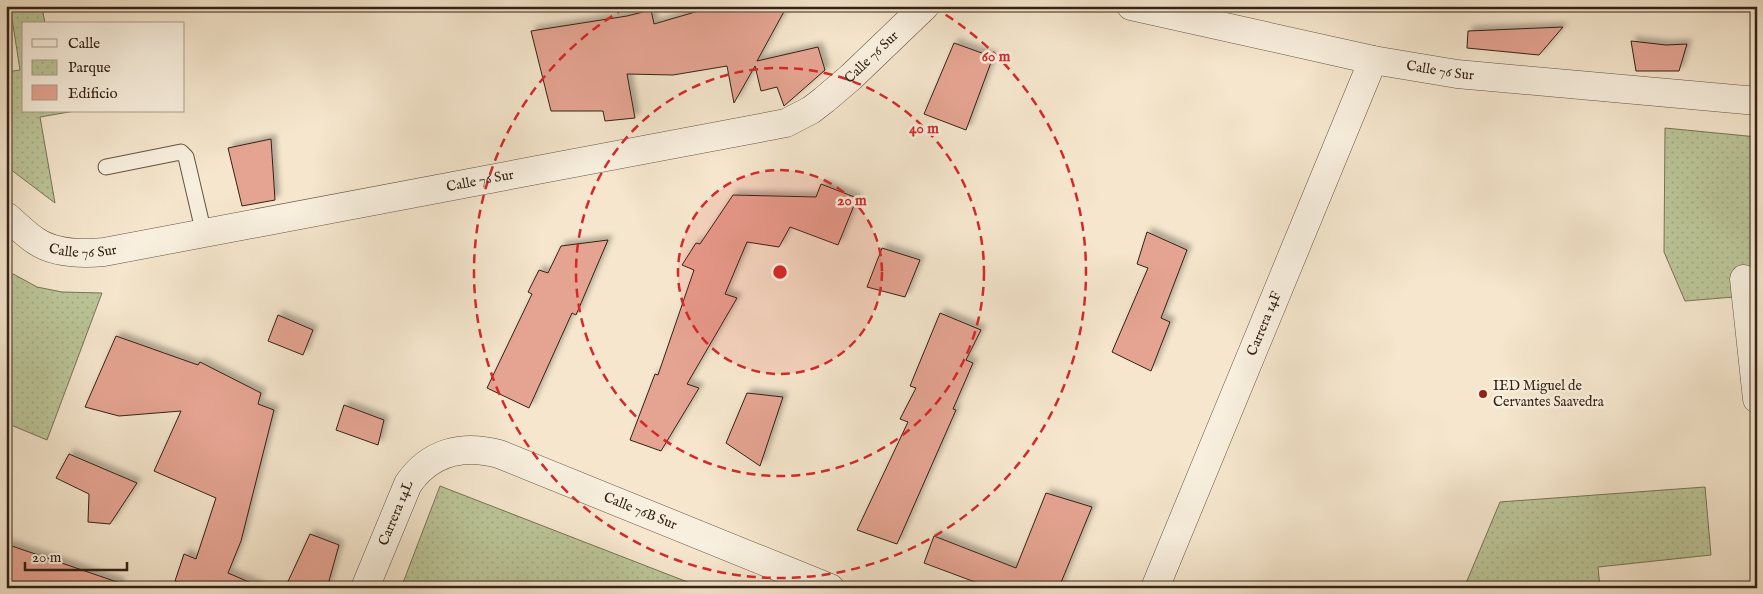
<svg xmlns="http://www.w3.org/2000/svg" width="1763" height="594" viewBox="0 0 1763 594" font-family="'IM FELL English',serif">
<defs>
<pattern id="park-dots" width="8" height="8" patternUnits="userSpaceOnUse" patternTransform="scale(1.25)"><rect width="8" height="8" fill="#bbc598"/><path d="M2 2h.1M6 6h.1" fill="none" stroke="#a1a982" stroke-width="1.8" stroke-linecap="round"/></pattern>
<filter id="shadow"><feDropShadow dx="4.5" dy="-4.5" stdDeviation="2.5" flood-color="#0004"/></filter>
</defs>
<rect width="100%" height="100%" fill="#f5e6cd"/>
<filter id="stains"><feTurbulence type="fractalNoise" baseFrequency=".004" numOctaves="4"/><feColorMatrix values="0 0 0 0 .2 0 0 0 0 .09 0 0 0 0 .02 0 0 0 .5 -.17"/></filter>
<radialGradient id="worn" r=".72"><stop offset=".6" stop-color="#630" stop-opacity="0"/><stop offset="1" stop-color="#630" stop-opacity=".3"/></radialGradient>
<g fill="url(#park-dots)" stroke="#787456">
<path d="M10,6H42L45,24H24V111H75L40,117L55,203L6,166V72L20,70Z"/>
<path d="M1665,128L1757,137V277L1746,296L1685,301L1664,252Z"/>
<path d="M6,270L37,287L62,292L102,293L47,440L6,423Z"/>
<path d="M440,486L703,588H401Z"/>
<path d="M1705,487L1711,555L1598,567L1600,588H1464L1500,502Z"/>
</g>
<g fill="#e5a492" stroke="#342215" filter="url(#shadow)">
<path d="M702,6H787L757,61L818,47L825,70L784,106L777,87L761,91L755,66L734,103L727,66L673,75L627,74L635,118L605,121L603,111H551L531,31L627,16L651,10L654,24L702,10Z"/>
<path d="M1563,27L1539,55L1467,48L1468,31Z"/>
<path d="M1631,41L1666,45L1687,44L1679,71H1636Z"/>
<path d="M954,43L993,57L966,130L924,114Z"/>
<path d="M271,139L275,200L242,206L228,148Z"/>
<path d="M821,184L857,198L838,245L790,227L779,247L747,242L725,294L737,298L687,384L699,388L661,451L630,440L655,374L658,375L694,270L682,265L696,243L700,244L733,195L816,197Z"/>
<path d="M1147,232L1187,250L1161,318L1170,322L1151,371L1112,352L1148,268L1137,264Z"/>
<path d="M608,240L576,315L572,313L529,408L487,388L532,294L528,292L539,270L548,273L561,246Z"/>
<path d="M882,248L920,260L905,297L867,287Z"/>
<path d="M940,313L981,330L966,360L973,363L953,409L956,410L897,544L857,530L908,422L900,419L916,388L910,386Z"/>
<path d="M278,315L313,330L303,355L268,341Z"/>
<path d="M116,336L198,365L200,362L261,393L258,404L274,410L241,541L228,573L263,588H187L188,586L175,581L184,554L196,559L216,498L154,471L181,411L119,416L85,407Z"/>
<path d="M747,393L783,397L760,466L726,443Z"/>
<path d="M344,405L384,420L378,445L336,430Z"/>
<path d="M69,454L137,483L110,524L88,522L89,494L56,478Z"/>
<path d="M1046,493L1092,507L1060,585H1062V588H991L924,563L934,536L1016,568Z"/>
<path d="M310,534L339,545L327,588H285Z"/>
<path d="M6,544L120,583L119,588H6Z"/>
</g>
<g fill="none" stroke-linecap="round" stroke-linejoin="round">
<defs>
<path id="service" d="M106,167L181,152L186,157L204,234"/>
<g id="minor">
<path d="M1744,279L1757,399"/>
<path id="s1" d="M365,588L408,484C430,452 462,444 499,454L830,588"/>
</g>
<g id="tertiary">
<path id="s2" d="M1131,6L1373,60L1457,74L1757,101"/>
<path id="s3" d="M6,216C16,224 25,234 36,241C55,254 82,254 104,252L786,123L811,110L824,100L851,77L925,6"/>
<path id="s4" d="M1155,588L1373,60"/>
</g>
</defs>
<use href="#service" stroke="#645343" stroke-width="17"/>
<use href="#minor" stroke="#645343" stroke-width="29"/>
<use href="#tertiary" stroke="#645343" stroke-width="29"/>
<use href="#service" stroke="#f8efde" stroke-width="15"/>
<use href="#minor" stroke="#f8efde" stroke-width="28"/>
<use href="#tertiary" stroke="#f8efde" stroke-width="28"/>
</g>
<circle cx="780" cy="272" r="102" fill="#d62828" fill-opacity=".12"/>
<g fill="none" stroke="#d62828" stroke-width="2.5" stroke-dasharray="9 6">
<circle cx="780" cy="272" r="102"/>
<circle cx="780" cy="272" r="204"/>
<path d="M933 7A306 306 0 1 1 627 7"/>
</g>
<circle fill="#8f2418" stroke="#f8efde" stroke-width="2" cx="1483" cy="394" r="5"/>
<g text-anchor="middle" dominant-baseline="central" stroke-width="5" stroke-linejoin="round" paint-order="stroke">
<g font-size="14" fill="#342215" stroke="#f8efde">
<text stroke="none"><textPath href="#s3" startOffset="912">Calle 76 Sur</textPath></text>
<text stroke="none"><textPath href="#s2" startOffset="316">Calle 76 Sur</textPath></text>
<text stroke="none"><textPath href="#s3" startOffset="492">Calle 76 Sur</textPath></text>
<text stroke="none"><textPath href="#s3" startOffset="88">Calle 76 Sur</textPath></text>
<text stroke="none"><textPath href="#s4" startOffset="286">Carrera 14F</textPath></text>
<text stroke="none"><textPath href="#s1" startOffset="368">Calle 76B Sur</textPath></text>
<text stroke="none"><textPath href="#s1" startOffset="81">Carrera 14L</textPath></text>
</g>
<g font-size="14" fill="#342215" stroke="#f8efde" text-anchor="start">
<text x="1493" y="386">IED Miguel de<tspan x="1493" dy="16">Cervantes Saavedra</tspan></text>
</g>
</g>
<circle cx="780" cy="272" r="8" fill="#d62828" stroke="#f8efde" stroke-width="2.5"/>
<g font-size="15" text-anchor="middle" font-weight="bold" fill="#d62828" stroke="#f8efde" stroke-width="5" stroke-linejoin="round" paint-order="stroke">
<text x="996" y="61">60 m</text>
<text x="924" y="133">40 m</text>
<text x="852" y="205">20 m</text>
</g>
<rect width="1763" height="594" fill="none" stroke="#f5e6cd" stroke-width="25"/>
<rect x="8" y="8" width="1748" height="579" fill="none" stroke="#342215" stroke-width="2.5"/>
<rect x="12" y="12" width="1738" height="569" fill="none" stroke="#342215"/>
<rect x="22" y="22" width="162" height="90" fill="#f8efde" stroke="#aa9d8e"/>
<rect x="32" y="39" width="25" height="8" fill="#f8efde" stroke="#aa9d8e"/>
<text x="68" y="48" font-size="15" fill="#342215">Calle</text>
<rect x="32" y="60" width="25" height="15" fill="url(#park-dots)" stroke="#aa9d8e"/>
<text x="68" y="72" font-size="15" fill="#342215">Parque</text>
<rect x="32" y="85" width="25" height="15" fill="#e5a492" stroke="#aa9d8e"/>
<text x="68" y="98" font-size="15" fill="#342215">Edificio</text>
<path d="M25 562v8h102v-8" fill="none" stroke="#342215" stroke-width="2.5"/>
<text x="32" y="562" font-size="15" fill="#342215" stroke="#f8efde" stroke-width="4" paint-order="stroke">20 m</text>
<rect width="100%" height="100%" filter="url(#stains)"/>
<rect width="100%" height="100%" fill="url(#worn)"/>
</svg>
